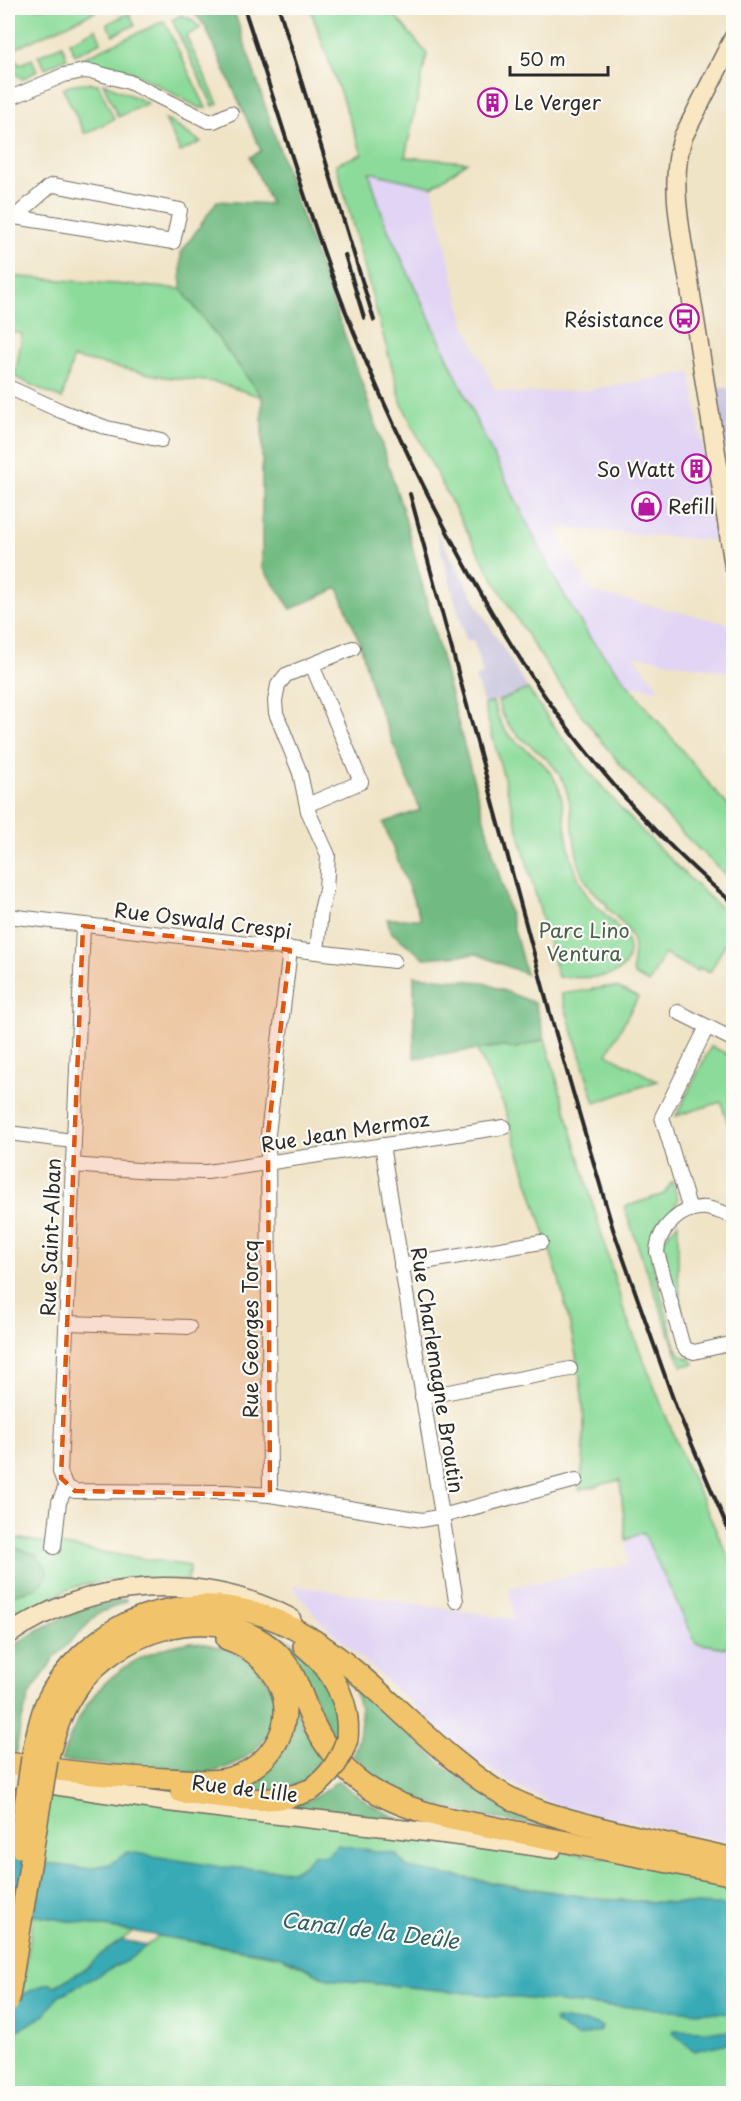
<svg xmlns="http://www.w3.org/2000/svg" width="741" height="2101" viewBox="0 0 741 2101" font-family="'Playpen Sans',sans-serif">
<rect width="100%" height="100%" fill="#fdfcf7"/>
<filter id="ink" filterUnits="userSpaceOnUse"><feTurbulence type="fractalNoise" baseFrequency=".0167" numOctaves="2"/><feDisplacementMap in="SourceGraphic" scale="12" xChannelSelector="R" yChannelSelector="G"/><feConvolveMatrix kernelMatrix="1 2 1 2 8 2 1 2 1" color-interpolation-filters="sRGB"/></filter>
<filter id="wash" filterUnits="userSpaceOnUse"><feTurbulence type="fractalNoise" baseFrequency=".008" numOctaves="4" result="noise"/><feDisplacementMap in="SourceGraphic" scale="24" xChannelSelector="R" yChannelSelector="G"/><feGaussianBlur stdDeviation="1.35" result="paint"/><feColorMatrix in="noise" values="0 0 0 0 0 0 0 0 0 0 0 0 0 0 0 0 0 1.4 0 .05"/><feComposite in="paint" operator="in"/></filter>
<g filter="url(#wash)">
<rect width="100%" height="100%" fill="#f0e4c7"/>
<g fill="#e1d4f4">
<path d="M368,172L432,187L464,322L495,390L517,393L588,390L691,372L717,541L555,527L566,550L592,592L730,624L733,650V673L634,655L660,690L628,685L590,638L556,581L473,414L469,403L385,223Z"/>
<path d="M643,1532L696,1643L733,1649V1843L559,1806L518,1787L487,1767L459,1746L319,1620L292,1585L514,1619L509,1588L628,1564L626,1540Z"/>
</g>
<g fill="#c5c0db">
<path d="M715,388H733V475H730Z"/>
<path d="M435,528L486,620L528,689L484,705L475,678L483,674L473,640L466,641Z"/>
</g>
<g fill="#8cdb9a" stroke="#5c8362" stroke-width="1.5">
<path d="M8,8H103L16,48L13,42L8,45Z"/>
<path d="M310,8H389L427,54L405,157L467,162L432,187L369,172L385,223L469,403L473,414L556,581L590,638L721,798L733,810V881C612,774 527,648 453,505C435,471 418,438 402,404L336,164L362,154Z"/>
<path d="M129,13L135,25L113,35L107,24Z"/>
<path d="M181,15L191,19L200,28L186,36L218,104L213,106L172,20Z"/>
<path d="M164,21L206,108H200C161,89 124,58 78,64V60Z"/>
<path d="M96,29L101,42L75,55L69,42Z"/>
<path d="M62,45L67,58L45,68L38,56Z"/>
<path d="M12,49L19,65L32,59L37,71L23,79C13,74 7,63 8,52Z"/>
<path d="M87,83L98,84L114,119L85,134L63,89L73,84Z"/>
<path d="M103,83L148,103L118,117Z"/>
<path d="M165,119L201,142L180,152Z"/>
<path d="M8,276L181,289L262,397L215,382L164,377L73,358L62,399L15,377L22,334L8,331Z"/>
<path d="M528,689C570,753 621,812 676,865C694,883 713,902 733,918V934L731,933L710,972L699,968L697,971L664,954L649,983L634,975C631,966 633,960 634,951C635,933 619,919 607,908V905C601,898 593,892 588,884C569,854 577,813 563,781C546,745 507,743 498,701Z"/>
<path d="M493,702C497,713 500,726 509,735C523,749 541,757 552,775C564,793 563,812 566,832C569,853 575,874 585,892C597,914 641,933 626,963C617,982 576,977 558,977L484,705Z"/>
<path d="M607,987L619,988L638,997L607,1054L657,1081L595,1103L561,994Z"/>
<path d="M545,1039L624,1311L682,1456L733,1567V1649L696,1643L643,1532L626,1540L620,1480L579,1490C593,1419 576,1348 559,1279L504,1106L477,1050L503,1046L514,1049Z"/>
<path d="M711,1046L733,1057V1139L721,1102L676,1116Z"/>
<path d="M672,1182L678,1199L674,1210L656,1225L649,1247L655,1274L676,1347L681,1355L692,1360L694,1364L681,1366L624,1207L664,1194Z"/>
<path d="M678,1223V1276L682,1314L680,1315C676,1289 663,1267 663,1240Z"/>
<path d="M8,1537L189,1566L188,1581C148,1579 98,1575 60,1593C42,1602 24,1613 8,1624Z"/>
<path d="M8,1787L166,1801L640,1862L733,1882V1906L600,1899L325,1856L312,1859L294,1871L221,1867L128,1852L110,1864L84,1869L8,1857Z"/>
<path d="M34,1915L133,1932L101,1954L90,1966L53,1987L49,1983L21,1995Z"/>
<path d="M159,1936L281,1957L328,1979L580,2004L733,2014V2093L8,2094V2042L14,2032L45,2015L58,1996L128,1960Z"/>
</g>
<g fill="#71bb82" stroke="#4e7356" stroke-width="1.5">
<path d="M190,8H233L298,206L363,386L403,511L465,749L526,974L477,954L424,958L391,932L387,919H421L383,823L420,810L374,696L360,643L338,588L291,609L262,567V397L181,289V253L217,201L271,204L250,157L261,151L205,26Z"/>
<path d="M414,976L482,982L535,1003L545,1039L514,1049L503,1046L414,1058Z"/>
<path d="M8,1546C26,1550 44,1554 48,1575L37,1588L15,1594L8,1598Z"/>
<path d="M126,1599V1602L99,1613L54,1658L29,1696L21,1723L15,1756L8,1755V1649L42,1628L85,1608Z"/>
<path d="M271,1631L294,1643L316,1663L339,1712L338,1742L332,1735L301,1666Z"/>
<path d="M190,1642C209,1644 226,1647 242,1657C298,1692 277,1751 220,1770C201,1776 176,1771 157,1769C125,1767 93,1764 61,1761C78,1709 101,1674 154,1652C165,1647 178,1645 190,1642Z"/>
<path d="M331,1660L446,1768L492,1801L544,1826C498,1819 423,1809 384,1783C373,1775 363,1764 353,1755C361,1736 365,1710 354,1691C347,1680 338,1670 331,1660Z"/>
<path d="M292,1695C301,1721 309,1744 328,1763L314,1777L276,1793L223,1788C250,1776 285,1766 292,1732C294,1721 292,1707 292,1695Z"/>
<path d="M337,1781L371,1805L410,1825L276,1808C303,1804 315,1800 337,1781Z"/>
</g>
<g fill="#39aab5" stroke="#326a70" stroke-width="1.5">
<path d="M338,1845L396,1854L408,1868L511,1886L600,1899L733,1906V2014L580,2004L328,1979L293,1961L270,1954L8,1911V1857L84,1869L110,1864L128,1852L221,1867L294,1871L302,1867L314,1854L325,1856Z"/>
<path d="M122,1940L147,1945L128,1960L58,1996L45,2015L8,2036V2002L45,1984L49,1983L54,1987L90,1966L101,1954Z"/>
<path d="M557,2019L597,2024L602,2027L600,2031L577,2037L555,2023L554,2020Z"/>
<path d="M673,2030L733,2032V2042L694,2051L673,2033Z"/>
</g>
</g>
<g filter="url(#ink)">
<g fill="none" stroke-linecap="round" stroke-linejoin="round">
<defs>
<g id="street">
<path d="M8,99L64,75L84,71L94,72L129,82L208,121H214L231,113"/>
<path d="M8,216L173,242L180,210L54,185L49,187L15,217"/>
<path d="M8,387L61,411L107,428L161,440"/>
<path d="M307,805L361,782L312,665"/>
<path d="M8,916L394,961"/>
<path d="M317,952L321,910L326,890L328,855L308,811L300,773L276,713L275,701L278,685L286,675L353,648"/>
<path d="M678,1012L734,1040"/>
<path d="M8,1133L73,1141"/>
<path d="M382,1145L456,1601"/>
<path d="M72,1165L151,1171L207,1172L504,1127"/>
<path d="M690,1210L662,1117L707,1027"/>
<path d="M734,1216C724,1214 715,1209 706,1208C682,1206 658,1228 657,1252L682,1343L686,1349L694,1352L734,1343"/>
<path d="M401,1266L541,1242"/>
<path d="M67,1323L189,1327"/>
<path d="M422,1397L570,1369"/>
<path d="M66,1487L75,1491L227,1492L270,1495L422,1520L442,1516L576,1480"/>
<path d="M270,1495L268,1134L290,950"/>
<path d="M54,1547L59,1502L66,1487L60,1472L83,926"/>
</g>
<g id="secondary">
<path d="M734,37L683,137C667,185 684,246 691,295C705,385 720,476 734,566"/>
<path d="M8,1635C92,1578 200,1571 291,1618"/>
<path d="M8,1777C188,1811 371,1821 552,1849"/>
</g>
<g id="primary">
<path d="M304,1646C332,1669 351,1702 347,1739"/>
<path d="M32,1758C36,1739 39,1719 47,1701C62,1669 95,1639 127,1623C150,1612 172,1608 197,1606C328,1599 403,1739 506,1796C533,1811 563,1818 592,1826C639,1838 686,1848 734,1859"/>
<path d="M47,1760C54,1735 61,1710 76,1689C117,1631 209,1600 269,1646C292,1663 298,1686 308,1711C336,1779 383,1804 451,1819L734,1875"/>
<path d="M8,1763C60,1771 113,1777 167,1779C186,1780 207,1783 226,1779C264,1771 293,1734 283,1695C276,1668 252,1647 227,1639"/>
<path d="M181,1792C224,1796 272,1808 312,1789"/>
</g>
</defs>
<use href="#street" stroke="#706c62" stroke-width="16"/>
<use href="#secondary" stroke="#706c62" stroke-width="21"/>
<use href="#primary" stroke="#706c62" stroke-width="24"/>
<use href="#street" stroke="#fff" stroke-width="14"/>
<use href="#secondary" stroke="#f9e7c3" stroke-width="18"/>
<use href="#primary" stroke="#f1c36a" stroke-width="21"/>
<g stroke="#2b2b2b" stroke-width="4">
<path d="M244,8C273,95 299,183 330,270C368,374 415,475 469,572C504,636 543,698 589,755C632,809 681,859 734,904"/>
<path d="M279,8L374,320"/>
<path d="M345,255L364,318"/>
<path d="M410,494L551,1017L613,1229L676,1407L734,1543"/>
</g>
<defs>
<g id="primary-bridge">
<path d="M312,1789C330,1775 340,1761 347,1739"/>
<path d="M19,1847L32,1758"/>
<path d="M8,2002L47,1760"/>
</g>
</defs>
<use href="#primary-bridge" stroke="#706c62" stroke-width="24" stroke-linecap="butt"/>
<use href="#primary-bridge" stroke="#f1c36a" stroke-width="21"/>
</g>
</g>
<path fill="#df570e" fill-opacity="0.2" stroke="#df570e" stroke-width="4.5" stroke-dasharray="12 8" stroke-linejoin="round" d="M83,926L290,950L268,1134L270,1495L75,1491L61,1478Z"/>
<defs>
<symbol id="building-ring" viewBox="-11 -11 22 22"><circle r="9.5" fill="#fdfcf7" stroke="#b5179e" stroke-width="1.5"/><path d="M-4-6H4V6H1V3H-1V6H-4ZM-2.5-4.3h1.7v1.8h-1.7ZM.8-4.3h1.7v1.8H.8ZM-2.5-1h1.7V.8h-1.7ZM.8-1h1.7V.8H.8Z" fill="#b5179e"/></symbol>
<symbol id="bus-ring" viewBox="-11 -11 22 22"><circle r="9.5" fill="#fdfcf7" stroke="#b5179e" stroke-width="1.5"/><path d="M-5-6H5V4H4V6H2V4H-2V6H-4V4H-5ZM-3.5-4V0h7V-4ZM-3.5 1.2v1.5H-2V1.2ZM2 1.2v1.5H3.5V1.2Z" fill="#b5179e"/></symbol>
<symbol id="shop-ring" viewBox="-11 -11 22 22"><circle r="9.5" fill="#fdfcf7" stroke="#b5179e" stroke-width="1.5"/><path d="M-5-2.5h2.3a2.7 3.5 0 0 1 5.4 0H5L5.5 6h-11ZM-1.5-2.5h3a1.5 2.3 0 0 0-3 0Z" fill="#b5179e"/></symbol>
</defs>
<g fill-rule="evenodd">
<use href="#building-ring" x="476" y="86" width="33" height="33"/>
<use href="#bus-ring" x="668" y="302" width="33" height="33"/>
<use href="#building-ring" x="680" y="452" width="33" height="33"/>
<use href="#shop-ring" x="630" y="490" width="33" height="33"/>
</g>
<g text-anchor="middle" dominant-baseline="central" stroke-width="4.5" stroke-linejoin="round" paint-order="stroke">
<g font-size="20" fill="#2b2b2b" stroke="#fdfcf7" text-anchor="start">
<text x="514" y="102">Le Verger</text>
<text x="664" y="319" text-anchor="end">Résistance</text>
<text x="675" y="469" text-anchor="end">So Watt</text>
<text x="668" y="506">Refill</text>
</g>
<g font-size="20" fill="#2b2b2b" stroke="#fdfcf7">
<text transform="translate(203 920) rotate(7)">Rue Oswald Crespi</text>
<text transform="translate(345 1131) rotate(-9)">Rue Jean Mermoz</text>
<text transform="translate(50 1237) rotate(-88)">Rue Saint-Alban</text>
<text transform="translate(250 1329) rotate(-90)">Rue Georges Torcq</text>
<text transform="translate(438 1370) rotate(81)">Rue Charlemagne Broutin</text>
<text transform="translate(245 1788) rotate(7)">Rue de Lille</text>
</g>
<g font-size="20" fill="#48604c" stroke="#fdfcf7">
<text x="584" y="930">Parc Lino<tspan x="584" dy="23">Ventura</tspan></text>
</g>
<g font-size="21" font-style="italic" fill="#315e62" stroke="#fdfcf7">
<text transform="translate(370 1929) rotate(7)">Canal de la Deûle</text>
</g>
</g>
<rect width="741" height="2101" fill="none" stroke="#fdfcf7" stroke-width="30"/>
<path d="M510 66v9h98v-9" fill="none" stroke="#2b2b2b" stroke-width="3"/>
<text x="519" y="66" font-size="18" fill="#2b2b2b" stroke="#fdfcf7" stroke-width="4.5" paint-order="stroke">50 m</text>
</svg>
